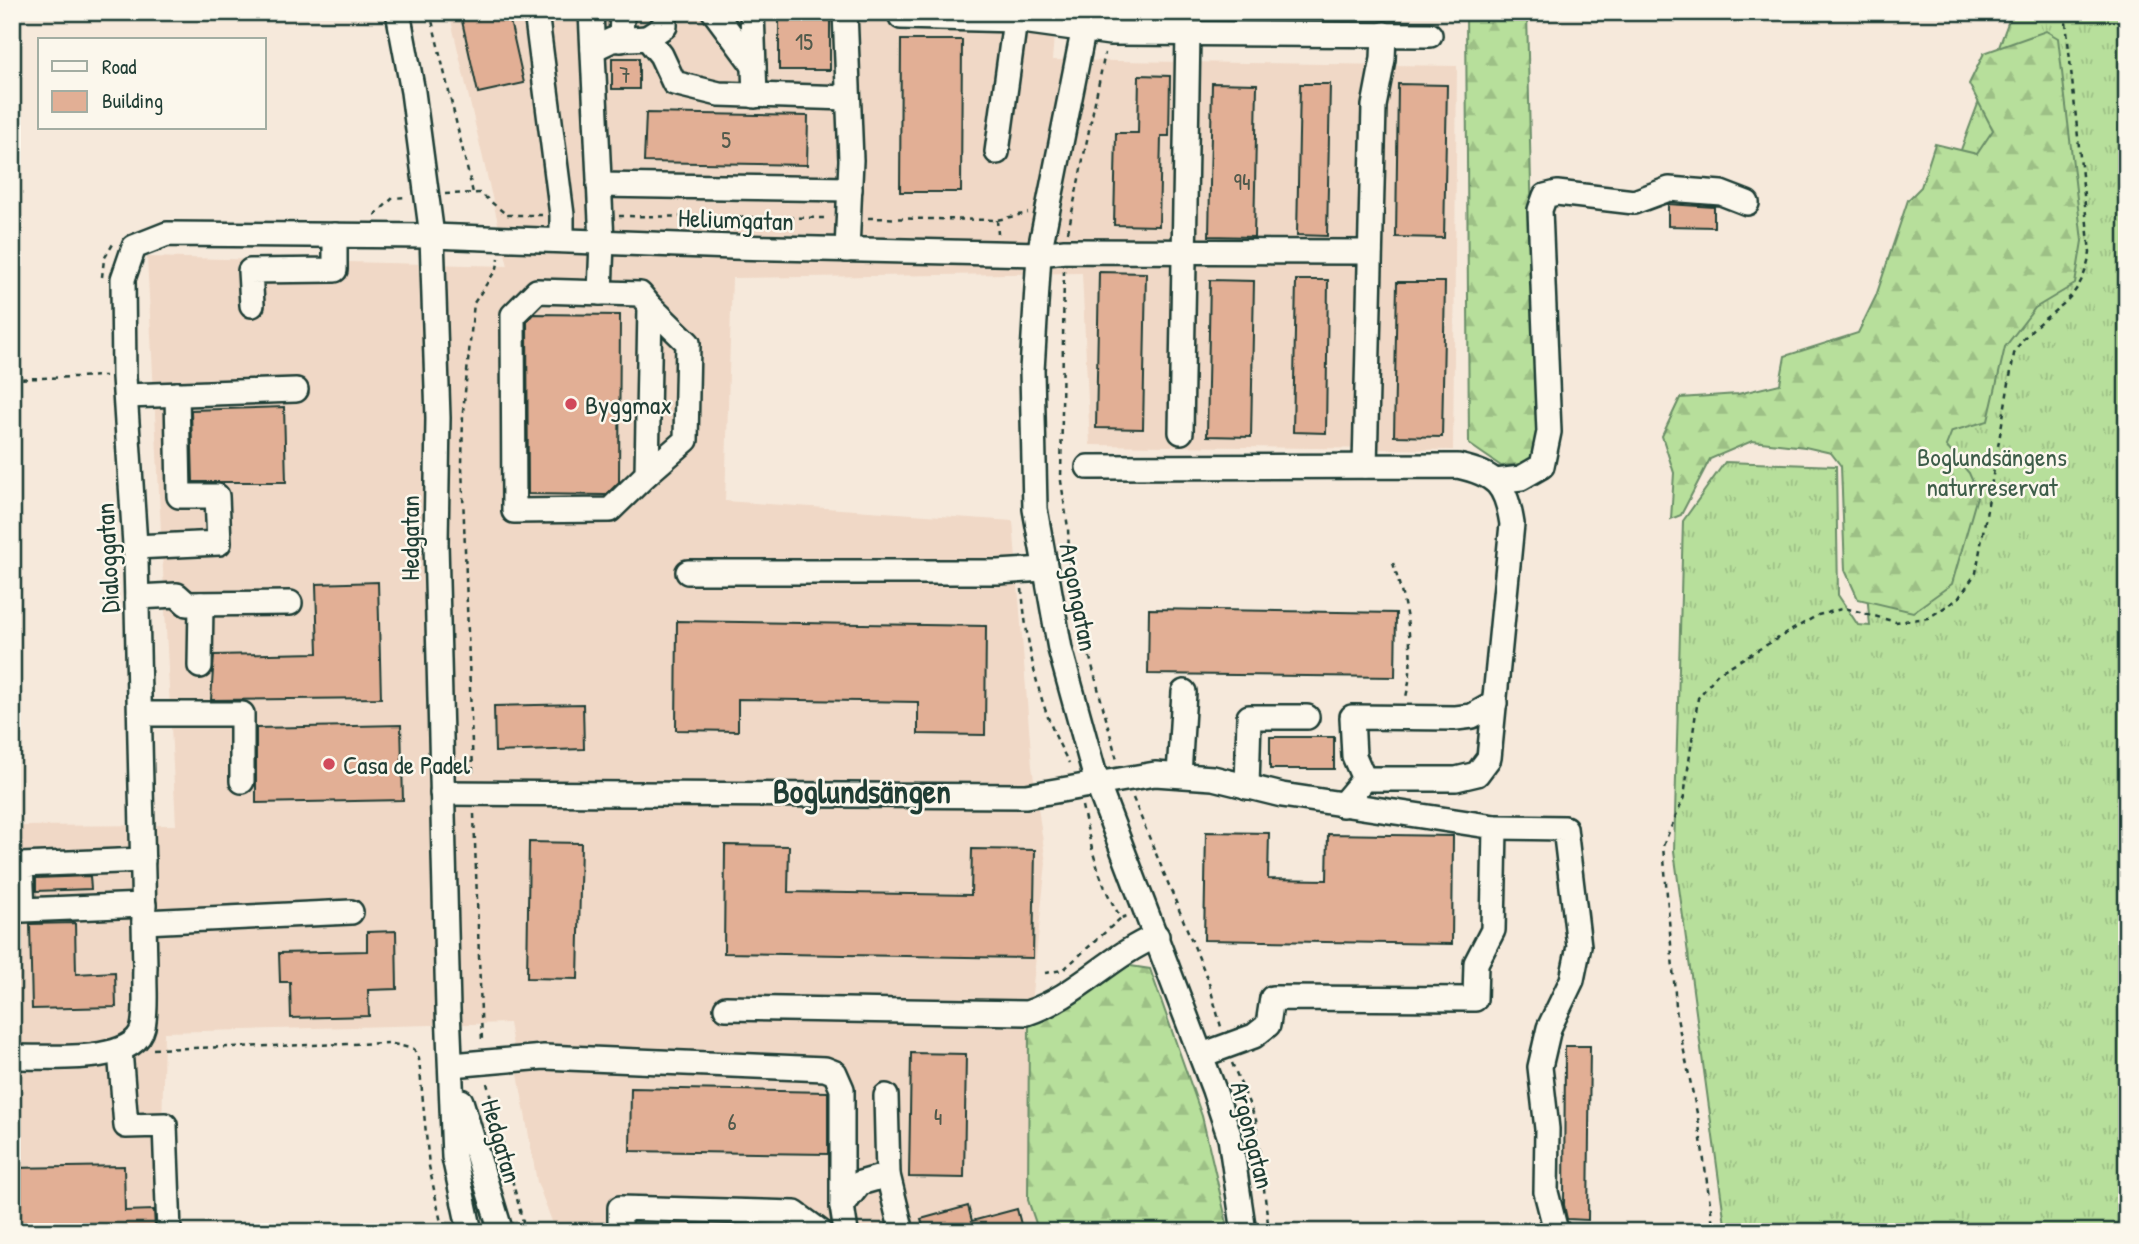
<svg xmlns="http://www.w3.org/2000/svg" width="2139" height="1244" viewBox="0 0 2139 1244" font-family="'Patrick Hand',sans-serif">
<defs>
<pattern id="grass-tufts" width="24" height="20" patternUnits="userSpaceOnUse" patternTransform="scale(1.75)"><rect width="24" height="20" fill="#b7df9b"/><path d="M3 7l-1-3M5 7V3M7 7l1-3M15 17l-1-3M17 17v-4M19 17l1-3" fill="none" stroke="#9dc086"/></pattern>
<pattern id="forest-firs" width="22" height="20" patternUnits="userSpaceOnUse" patternTransform="scale(1.75)"><rect width="22" height="20" fill="#b7df9b"/><path d="M5 1l3.5 6h-7zM16 11l3.5 6h-7z" fill="#9dc086"/></pattern>
</defs>
<rect width="100%" height="100%" fill="#f6e9db"/>
<filter id="ink" filterUnits="userSpaceOnUse"><feTurbulence type="fractalNoise" baseFrequency=".0143" numOctaves="2"/><feDisplacementMap in="SourceGraphic" scale="14" xChannelSelector="R" yChannelSelector="G"/><feConvolveMatrix kernelMatrix="1 2 1 2 8 2 1 2 1" color-interpolation-filters="sRGB"/></filter>
<g filter="url(#ink)">
<path fill="#f0d8c6" d="M449,12H1056L1052,60L1457,66L1453,450L1090,445L1082,273L732,278L725,501L1013,521L1032,766L1046,863L1029,1022L1028,1200L1039,1232H556L537,1182L509,1023L164,1032L160,1232H12V826L176,825L147,257L508,266Z"/>
<path fill="url(#grass-tufts)" stroke="#6b8e68" stroke-width="2" d="M2012,12H2127V1232H1726L1674,851L1683,521L1725,462L1836,466L1838,595L1858,625L1870,626L1855,461L1871,393Z"/>
<g fill="url(#forest-firs)" stroke="#6b8e68" stroke-width="2">
<path d="M1466,12H1527L1537,444L1529,463L1501,466L1469,444Z"/>
<path d="M2046,31L2058,38L2082,241L2075,284L2035,308L2005,347L1988,421L1952,431L1946,446L1969,473L1978,493L1952,584L1913,612L1858,599L1845,570L1841,466L1831,453L1805,447L1752,441L1710,459L1681,515L1671,519L1674,473L1662,436L1680,398L1738,394L1780,384L1785,356L1858,333L1876,296L1908,200L1921,187L1935,144L1977,154L1993,130L1969,84L1984,53Z"/>
<path d="M1124,965L1150,969L1202,1116L1229,1232H1039L1028,1200L1029,1022L1061,1012Z"/>
</g>
<g fill="#e2af95" stroke="#1f3d34" stroke-width="2">
<path d="M460,12H508L524,83L478,93Z"/>
<rect x="779" y="12" width="51" height="58"/>
<path d="M901,40H962L961,192H900Z"/>
<rect x="612" y="58" width="27" height="31"/>
<path d="M1139,75L1170,76L1169,136H1161L1159,226L1114,225L1116,133H1138Z"/>
<path d="M1212,83L1257,84L1254,237L1209,236Z"/>
<path d="M1300,84H1330L1327,236L1297,235Z"/>
<path d="M1398,84L1447,85L1444,238L1396,237Z"/>
<path d="M646,113L808,116L807,165L644,162Z"/>
<path d="M1668,204L1714,207V227L1668,226Z"/>
<path d="M1099,272L1146,273L1143,429L1096,428Z"/>
<path d="M1210,280L1254,281L1251,437L1207,436Z"/>
<path d="M1296,280H1328L1326,433L1293,432Z"/>
<path d="M1397,282H1445L1442,437L1394,436Z"/>
<path d="M533,314L620,315L619,482L606,495L528,494L527,321Z"/>
<path d="M284,407L286,482H193L191,410Z"/>
<path d="M378,582L381,698L211,700L214,655L318,653L316,584Z"/>
<path d="M1149,609L1396,613L1395,677L1148,674Z"/>
<path d="M677,621L986,626L985,735L918,734V702L738,699V731L676,730Z"/>
<path d="M583,704L584,749L495,752L494,706Z"/>
<path d="M401,725L403,800L256,803V728Z"/>
<rect x="1270" y="737" width="64" height="32"/>
<path d="M1206,832L1269,833L1268,879L1327,880L1328,834L1453,836L1452,944L1204,940Z"/>
<path d="M529,842L581,843L578,979L527,978Z"/>
<path d="M725,845L789,846L788,892L971,895L972,849L1035,850L1033,958L724,953Z"/>
<path d="M90,876L91,889L36,891V878Z"/>
<path d="M75,923L76,974L115,972L116,1007L32,1009L30,924Z"/>
<path d="M396,931L397,989L368,990L369,1016L291,1018L290,982H280L279,953L367,951V932Z"/>
<path d="M1565,1046H1590L1588,1220L1567,1219L1564,1205Z"/>
<path d="M911,1053L966,1054L964,1178L909,1177Z"/>
<path d="M631,1088L828,1092V1154L630,1151Z"/>
<path d="M124,1166L125,1211L154,1210L155,1228L12,1231V1168Z"/>
<path d="M968,1206L972,1221L1017,1209L1023,1232H925L921,1219Z"/>
</g>
<g fill="none" stroke-linecap="round" stroke-linejoin="round">
<defs>
<g id="minor">
<path d="M398,12L413,92L432,236L438,418L436,543L448,1009L454,1157L470,1232"/>
<path d="M536,12L562,215V240"/>
<path d="M591,12L602,242L600,293"/>
<path d="M714,12L754,66"/>
<path d="M752,12L755,96"/>
<path d="M845,12L851,160L847,250"/>
<path d="M901,12V17L1015,20L1110,33L1430,35"/>
<path d="M1087,12L1039,254L1032,370L1035,509L1060,649L1097,783L1214,1090L1230,1138L1244,1232"/>
<path d="M647,38L665,26V15"/>
<path d="M621,40L622,14"/>
<path d="M593,49L612,40L647,38L661,55L674,83L719,94L848,98"/>
<path d="M997,152L1015,20"/>
<path d="M599,185L850,189"/>
<path d="M537,291L640,294L650,306L647,474L610,510L514,511L513,315Z"/>
<path d="M252,305L250,271L335,270V235"/>
<path d="M126,396L296,390"/>
<path d="M1181,432L1188,32"/>
<path d="M1365,466L1374,106L1383,59L1384,34"/>
<path d="M1088,467L1458,466C1497,475 1506,485 1512,524L1489,758L1477,774L1456,779H1364L1342,805"/>
<path d="M647,474L686,440L688,343L650,306"/>
<path d="M1496,481L1521,478L1542,466L1549,432L1540,210L1545,196L1557,193L1634,202L1669,189L1721,193L1747,203"/>
<path d="M135,547L219,543L217,496H179L177,394"/>
<path d="M688,572H998L1044,569"/>
<path d="M137,597L177,595L187,604L290,603"/>
<path d="M200,666L201,604"/>
<path d="M140,714H242V781"/>
<path d="M1179,775L1184,692"/>
<path d="M1364,779L1354,756L1352,717L1456,718L1472,716L1495,703"/>
<path d="M1247,787L1249,717H1307"/>
<path d="M442,793L1026,796L1155,774L1213,778L1282,795L1495,827L1493,930L1476,963L1475,999L1272,998L1268,1025L1254,1036L1202,1055"/>
<path d="M1495,827L1565,828L1579,946L1572,980L1549,1028L1540,1067L1547,1129L1546,1192L1555,1227L1559,1232"/>
<path d="M143,860L21,865L23,910L144,905"/>
<path d="M144,922L351,912"/>
<path d="M726,1008L1027,1013C1076,997 1110,955 1157,936"/>
<path d="M120,1050L126,1126L165,1125L169,1232"/>
<path d="M12,1057C44,1056 134,1066 143,1027C147,1008 144,986 145,967L136,560L124,377L123,279L134,247L167,234L432,236L733,247L1039,254L1065,251L1370,252"/>
<path d="M452,1065L544,1057L825,1069L835,1073L842,1089V1206L846,1232"/>
<path d="M886,1096L888,1175L902,1232"/>
<path d="M461,1101L501,1232"/>
<path d="M842,1206L860,1183L888,1175"/>
<path d="M620,1232V1208L795,1213L821,1232"/>
</g>
</defs>
<use href="#minor" stroke="#1f3d34" stroke-width="28"/>
<g stroke="#1f3d34" stroke-width="2.5" stroke-dasharray="5 5" stroke-linecap="butt">
<path d="M430,12L473,193"/>
<path d="M445,194L480,193L507,215H542"/>
<path d="M375,215L393,198L407,197"/>
<path d="M619,216L829,218"/>
<path d="M868,218L997,220L1028,213"/>
<path d="M997,220L998,234"/>
<path d="M1068,232L1105,53"/>
<path d="M1064,270L1061,481L1068,528L1070,582L1117,760"/>
<path d="M102,277L104,259L113,244"/>
<path d="M12,379L105,376"/>
<path d="M1393,563C1406,605 1417,653 1406,697"/>
<path d="M1022,589C1027,649 1039,710 1069,763"/>
<path d="M473,772L462,466L463,412L474,303L497,268L499,258"/>
<path d="M1133,798L1208,980L1221,1027"/>
<path d="M1082,806C1091,846 1098,882 1121,918L1127,916"/>
<path d="M474,814L482,1042"/>
<path d="M1045,973L1063,970L1121,918"/>
<path d="M153,1049L389,1043L414,1049L419,1059L429,1166L443,1232"/>
<path d="M1232,1063L1256,1120L1269,1232"/>
<path d="M487,1083L523,1222L522,1232"/>
<path d="M1714,1232L1698,1118L1677,1018L1663,846L1684,797L1698,698L1718,673L1818,615L1845,608L1896,622L1928,618L1958,599L1976,573L2014,354C2036,309 2079,315 2090,253L2065,12"/>
</g>
<use href="#minor" stroke="#fbf7ec" stroke-width="23"/>
</g>
</g>
<g fill="#d1495b" stroke="#fbf7ec" stroke-width="2.5">
<circle cx="571" cy="404" r="7"/>
<circle cx="329" cy="764" r="7"/>
</g>
<g text-anchor="middle" dominant-baseline="central" stroke-width="5" stroke-linejoin="round" paint-order="stroke">
<g font-size="23" fill="#505a4c">
<text x="804" y="41">15</text>
<text x="625" y="74">7</text>
<text x="726" y="139">5</text>
<text x="1242" y="181">94</text>
<text x="938" y="1116">4</text>
<text x="732" y="1121">6</text>
</g>
<g font-size="26" fill="#1f3d34" stroke="#fbf7ec">
<text transform="translate(736 219) rotate(2)">Heliumgatan</text>
<text transform="translate(409 538) rotate(-90)">Hedgatan</text>
<text transform="translate(107 558) rotate(-93)">Dialoggatan</text>
<text transform="translate(1079 597) rotate(79)">Argongatan</text>
<text transform="translate(1253 1135) rotate(76)">Argongatan</text>
<text transform="translate(502 1141) rotate(74)">Hedgatan</text>
</g>
<g font-size="26" fill="#1f3d34" stroke="#fbf7ec" text-anchor="start">
<text x="585" y="404">Byggmax</text>
<text x="343" y="764">Casa de Padel</text>
</g>
<g font-size="26" fill="#3d5d49" stroke="#fbf7ec">
<text x="1992" y="456">Boglundsängens<tspan x="1992" dy="30">naturreservat</tspan></text>
</g>
<g font-size="33" font-weight="bold" fill="#1f3d34" stroke="#fbf7ec">
<text x="862" y="791">Boglundsängen</text>
</g>
</g>
<rect width="2139" height="1244" fill="none" stroke="#fbf7ec" stroke-width="42"/>
<rect x="21" y="21" width="2097" height="1202" fill="none" stroke="#1f3d34" stroke-width="2.5" filter="url(#ink)"/>
<rect x="38" y="38" width="228" height="91" fill="#fbf7ec" stroke="#a3ada2" stroke-width="2"/>
<rect x="52" y="61" width="35" height="10" fill="#fbf7ec" stroke="#a3ada2" stroke-width="2"/>
<text x="102" y="74" font-size="21" fill="#1f3d34">Road</text>
<rect x="52" y="91" width="35" height="21" fill="#e2af95" stroke="#a3ada2" stroke-width="2"/>
<text x="102" y="108" font-size="21" fill="#1f3d34">Building</text>
</svg>
